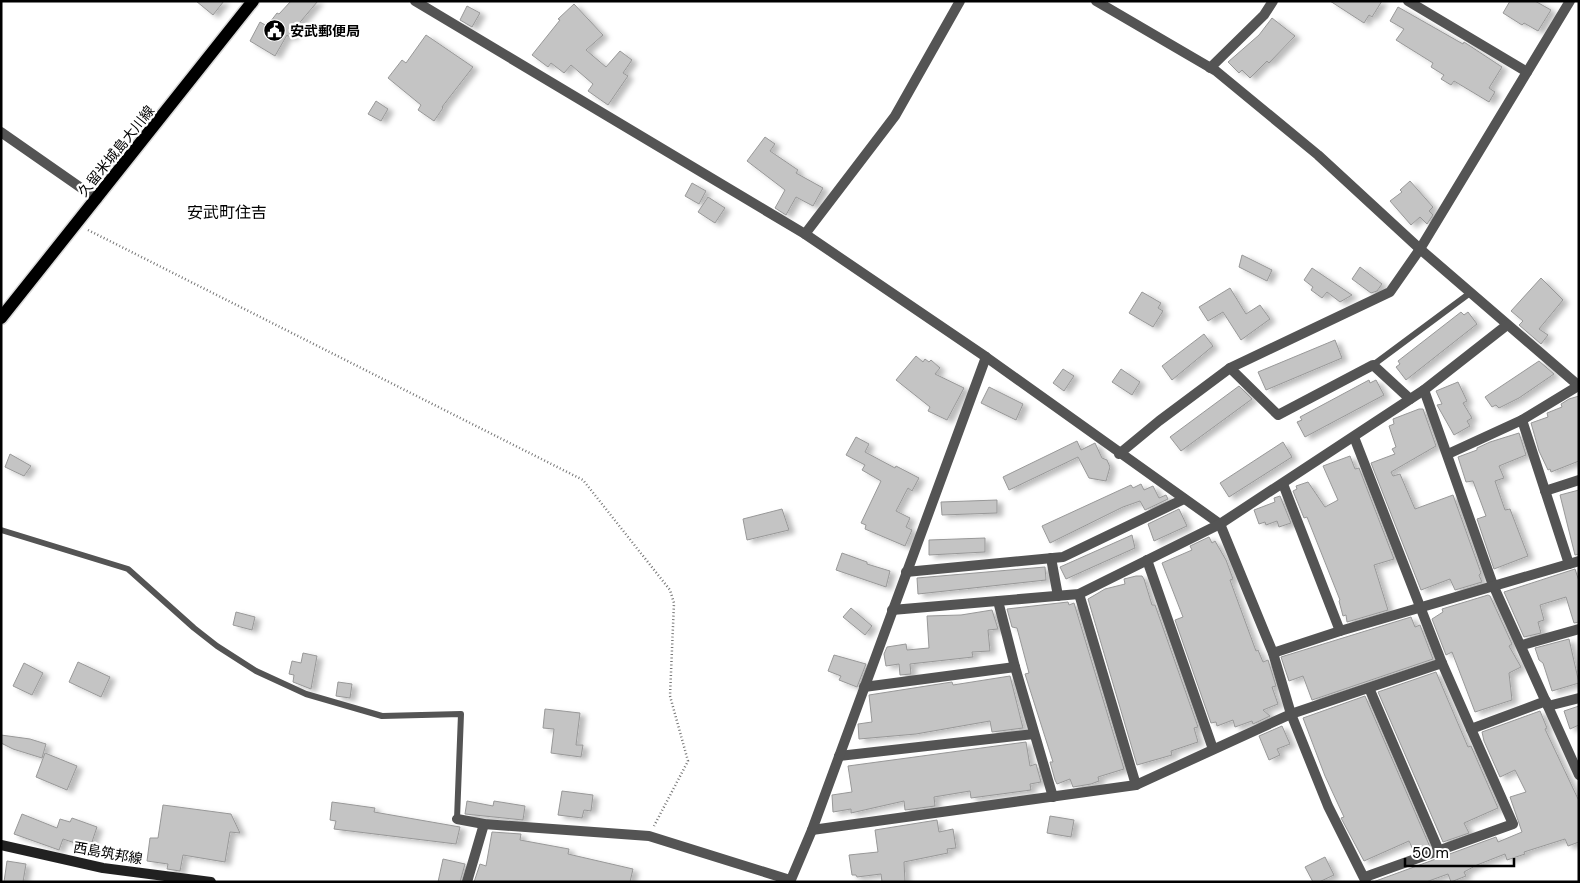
<svg xmlns="http://www.w3.org/2000/svg" width="1580" height="883" viewBox="0 0 1580 883" font-family="'DM Sans','Noto Sans JP',sans-serif">
<defs>
<filter id="shadow"><feDropShadow dx="5.5" dy="3" stdDeviation="2.5" flood-color="#0004"/></filter>
</defs>
<rect width="100%" height="100%" fill="#fff"/>
<g fill="#c4c4c4" stroke="#989898" filter="url(#shadow)">
<path d="M196,1H224L213,15Z"/>
<path d="M291,1H318L296,27L298,28L291,38L287,35L275,56L250,41L260,22L267,26L277,13L279,14Z"/>
<path d="M1330,1H1382L1372,17L1369,15L1364,23Z"/>
<path d="M1510,1H1535L1551,10L1538,31L1524,23L1522,25L1503,13Z"/>
<path d="M574,4L603,35L586,50L606,67L620,51L632,60L623,73L628,76L608,105L588,91L593,84L571,65L564,73L551,63L548,67L532,55L560,20L558,19Z"/>
<path d="M467,6L480,13L472,27L460,20Z"/>
<path d="M1398,7L1463,44L1464,42L1502,67L1489,88L1495,92L1489,102L1454,81L1451,85L1441,79L1444,75L1431,67L1433,63L1396,40L1404,29L1390,21Z"/>
<path d="M1272,18L1295,36L1269,63L1267,61L1250,78L1242,70L1239,73L1228,62L1259,35Z"/>
<path d="M426,35L473,67L442,107L443,108L434,121L418,110L421,105L388,78L402,60L406,63Z"/>
<path d="M376,101L388,109L381,121L368,114Z"/>
<path d="M765,137L775,144L770,151L798,170L796,173L823,188L813,206L796,197L786,215L775,208L785,190L747,161Z"/>
<path d="M1410,181L1433,207L1429,211L1433,215L1427,224L1420,217L1411,225L1390,201L1402,192L1400,190Z"/>
<path d="M692,183L706,191L699,204L685,196Z"/>
<path d="M708,197L725,208L715,223L698,212Z"/>
<path d="M1242,255L1272,270L1267,281L1239,267Z"/>
<path d="M1360,267L1382,284L1377,291L1371,293L1352,279Z"/>
<path d="M1312,268L1352,295L1340,302L1327,292L1322,298L1311,290L1313,287L1304,280Z"/>
<path d="M1541,278L1563,300L1539,329L1548,335L1541,344L1519,325L1523,321L1511,311Z"/>
<path d="M1230,288L1246,314L1260,305L1270,319L1241,340L1223,312L1208,321L1199,307Z"/>
<path d="M1142,292L1161,303L1158,308L1163,311L1153,327L1129,313Z"/>
<path d="M1461,312L1464,315L1468,312L1477,324L1406,380L1396,367L1400,364L1398,361Z"/>
<path d="M1204,334L1213,346L1172,380L1162,366Z"/>
<path d="M1335,340L1342,358L1266,390L1258,372Z"/>
<path d="M916,356L923,362L925,359L929,362L931,360L940,368L935,374L964,388L947,420L928,411L930,407L896,380Z"/>
<path d="M1539,361L1554,374L1519,398L1499,408L1496,405L1492,407L1485,397Z"/>
<path d="M1063,369L1074,376L1064,391L1053,383Z"/>
<path d="M1121,369L1140,382L1132,395L1112,382Z"/>
<path d="M1369,380L1370,383L1376,380L1384,395L1305,437L1297,422L1302,420L1300,417Z"/>
<path d="M1458,382L1467,401L1463,403L1472,418L1467,421L1470,426L1454,435L1437,405L1442,404L1436,391Z"/>
<path d="M1239,386L1252,399L1181,451L1170,437Z"/>
<path d="M989,387L1023,404L1016,420L981,403Z"/>
<path d="M1579,396V461L1551,472L1550,469L1548,470L1539,451L1531,423L1548,417L1547,413L1562,407L1561,404L1569,399Z"/>
<path d="M1419,409H1423L1436,446L1391,472L1393,476L1400,474L1415,509L1453,495L1481,573L1479,575L1482,582L1455,590L1450,579L1421,590L1371,463L1395,454L1392,449L1396,447L1389,426L1394,424L1393,419Z"/>
<path d="M1519,433L1526,455L1499,466L1504,478L1495,481L1505,510L1510,509L1528,556L1494,569L1477,519L1486,516L1473,481L1466,482L1458,457L1477,450V448L1490,442Z"/>
<path d="M856,437L869,444L865,452L895,468L896,466L919,478L912,491L908,488L896,511L910,518L906,527L912,530L905,546L865,529L866,525L861,523L881,481L862,470L865,465L846,455Z"/>
<path d="M1077,441L1081,450L1095,443L1102,458L1107,460L1110,467L1106,481L1089,478L1078,457L1009,490L1003,477Z"/>
<path d="M1283,442L1292,457L1229,497L1220,483Z"/>
<path d="M10,454L31,466L24,476L5,467Z"/>
<path d="M1350,456L1355,469L1359,468L1394,559L1374,565L1388,610L1347,622L1346,615L1343,616L1339,601L1340,600L1307,517L1304,518L1293,491L1297,489L1296,486L1308,482L1325,507L1338,500L1323,466Z"/>
<path d="M1141,484L1144,490L1153,486L1159,498L1166,495L1168,499L1145,510L1140,501L1123,507L1050,543L1042,526L1131,485L1133,488Z"/>
<path d="M1579,490V554L1575,555L1560,495Z"/>
<path d="M1280,496L1291,523L1279,527L1277,521L1266,525L1265,522L1259,524L1254,510L1275,502L1274,498Z"/>
<path d="M997,500V513L942,515L941,502Z"/>
<path d="M782,509L789,530L747,540L743,519Z"/>
<path d="M1179,509L1187,526L1154,541L1148,524Z"/>
<path d="M1132,535L1135,548L1066,579L1060,567Z"/>
<path d="M1209,537L1212,543L1215,541L1226,560L1233,579L1230,580L1256,651L1258,650L1263,662L1268,660L1276,686L1272,687L1278,704L1263,710L1270,716L1253,724L1252,721L1235,727L1233,720L1217,726L1216,722L1211,723L1175,620L1183,617L1162,563L1192,550L1190,546Z"/>
<path d="M985,538V552L929,555V540Z"/>
<path d="M842,553L867,562V564L890,571L886,587L836,570Z"/>
<path d="M1045,567L1046,580L918,594L917,578Z"/>
<path d="M1575,569L1579,581V622L1574,623L1566,597L1540,605L1544,620L1538,622L1541,633L1524,637L1504,592Z"/>
<path d="M1136,576H1142L1144,579L1152,605H1155L1198,727L1194,728L1198,742L1171,751L1172,755L1137,765L1088,599L1105,589L1125,584L1124,579Z"/>
<path d="M1488,595L1490,596L1512,644L1509,646L1521,667L1509,673L1512,700L1475,712L1452,652L1446,655L1432,619L1443,612L1442,609Z"/>
<path d="M1068,602L1069,605L1074,603L1124,769L1098,777L1099,781L1091,784L1073,787L1070,779L1057,784L1055,780L1050,762H1053L1025,674L1029,673L1017,628L1012,627L1007,609Z"/>
<path d="M851,608L872,626L865,635L843,617Z"/>
<path d="M992,610L998,629L988,630L990,651L972,652L973,657L910,664L911,674L900,675L899,664L886,666L884,654L887,647L906,644L907,650L929,648L927,616L961,615Z"/>
<path d="M236,612L255,617L252,630L233,625Z"/>
<path d="M1411,617L1415,627L1420,625L1433,659L1312,700L1303,676L1289,681L1281,657Z"/>
<path d="M1569,639L1579,683L1552,691L1543,663L1539,660L1535,648Z"/>
<path d="M303,653L317,656L311,689L293,682L294,675L289,674L292,661L301,663Z"/>
<path d="M834,655L866,664L857,687L839,680L841,676L828,671Z"/>
<path d="M78,662L110,677L101,697L69,682Z"/>
<path d="M24,663L43,673L32,695L13,686Z"/>
<path d="M1436,672L1468,747L1471,746L1498,808L1464,823L1469,833L1443,842L1378,692Z"/>
<path d="M1010,676L1023,728L992,732L990,721L916,734L859,739L858,724L872,722L869,695L952,682L953,685Z"/>
<path d="M338,682L352,684L350,698L336,696Z"/>
<path d="M1365,696L1430,847L1414,852L1409,841L1364,861L1341,818L1344,817L1325,776L1303,718Z"/>
<path d="M1579,706V725L1570,729L1564,711Z"/>
<path d="M545,709L580,713L576,745H583L581,757L551,753L554,729L543,728Z"/>
<path d="M1540,711L1547,728L1545,729L1579,801V842L1568,846L1565,839L1524,852L1525,854L1507,860L1505,854L1477,865L1464,872L1466,876L1451,882L1448,874L1426,882H1373L1496,837L1498,842L1522,832L1510,797L1526,792L1515,770L1500,777L1484,741L1482,732Z"/>
<path d="M1282,726L1290,744L1277,749L1280,755L1269,760L1259,736Z"/>
<path d="M1,735L30,739L46,744L42,758L13,749L1,743Z"/>
<path d="M1026,742L1030,766L1036,764L1041,782L1030,784L1031,790L971,798L970,791L934,797L935,806L905,810L904,801L851,813V809L833,812L832,795L852,792L848,766Z"/>
<path d="M45,753L77,766L67,790L36,777Z"/>
<path d="M562,791L593,795L591,811L584,810L582,818L558,815Z"/>
<path d="M467,801L493,806L494,801L525,806L523,820L465,814Z"/>
<path d="M332,802L375,808L374,812L460,827L456,844L334,829L336,821L330,820Z"/>
<path d="M163,805L231,814L240,833L230,832L225,862L183,855L180,871L167,869L168,864L147,861L150,838H158Z"/>
<path d="M22,814L57,828L60,819L70,822L72,818L97,827L90,848L63,839L59,850L14,834Z"/>
<path d="M1050,816L1074,820L1071,837L1047,833Z"/>
<path d="M937,820L939,832L953,829L956,848L947,849L948,853L904,862L905,882H882L881,874L857,877L856,875H852L849,855L878,852L875,830Z"/>
<path d="M492,832L521,834L520,840L569,849L568,854L633,869L630,882H474L480,864L486,866Z"/>
<path d="M1325,857L1334,875L1319,882H1313L1305,867Z"/>
<path d="M443,859L465,864L460,882H438Z"/>
<path d="M7,861L26,864L23,882H4Z"/>
</g>
<g fill="none" stroke-linecap="round" stroke-linejoin="round">
<defs>
<path id="primary" d="M1,318L253,1"/>
</defs>
<use href="#primary" stroke="#dbdbdb" stroke-width="15"/>
<path stroke="#767676" stroke-width="2.5" stroke-dasharray="1 2.5" stroke-linecap="butt" d="M88,230L583,480L670,590L674,603L670,696L688,761L654,826"/>
<g stroke="#545454" stroke-width="6">
<path d="M1373,365L1470,293"/>
<path d="M1,530L128,569L194,628L217,646L256,671L306,694L382,716L461,714L457,819"/>
</g>
<g stroke="#545454" stroke-width="10">
<path d="M415,1L805,234L986,357L1220,524L1273,653L1291,714L1328,806L1366,882"/>
<path d="M1096,1L1216,71L1318,155L1420,249L1579,386"/>
<path d="M1408,1L1527,72"/>
<path d="M1210,68L1264,15L1273,1"/>
<path d="M1,132L97,199"/>
<path d="M805,234L895,116L960,1"/>
<path d="M1230,368L1278,415L1373,365L1410,399"/>
<path d="M1424,390L1493,585L1579,775"/>
<path d="M1522,420L1569,564"/>
<path d="M1354,437L1442,663"/>
<path d="M1119,454L1159,421L1230,368L1390,292L1420,249L1570,1"/>
<path d="M1448,454L1522,420L1578,386"/>
<path d="M1283,484L1340,631L1579,561"/>
<path d="M1545,491L1579,480"/>
<path d="M1051,558L1058,596"/>
<path d="M1147,560L1213,749"/>
<path d="M906,572L1063,557L1184,499"/>
<path d="M1079,594L1136,785"/>
<path d="M998,601L1015,667L1053,797"/>
<path d="M892,610L1079,594L1220,524L1424,390L1507,325"/>
<path d="M1522,645L1579,629"/>
<path d="M1273,653L1340,631"/>
<path d="M864,687L1015,667"/>
<path d="M1369,688L1439,851"/>
<path d="M1548,706L1579,698"/>
<path d="M839,756L1034,734"/>
<path d="M457,819L484,824L649,836L790,880"/>
<path d="M812,830L1136,785L1291,714L1442,663L1471,729"/>
<path d="M1365,877L1513,824L1471,729L1546,701"/>
<path d="M467,882L484,824"/>
<path d="M790,882L812,830L986,357"/>
</g>
<path stroke="#212121" stroke-width="10" d="M1,845L103,868L211,882"/>
<use href="#primary" stroke="#000" stroke-width="12"/>
</g>
<defs>
<symbol id="civic-disc" viewBox="-11 -11 22 22"><circle r="9.5" fill="#000" stroke="#fff"/><path d="M-.6-6.5H3V-4.5H.6V-3L4-1V1h2V6H-6V1h2V-1L-.6-3ZM-1.2 2.5V6h2.4V2.5Z" fill="#fff"/></symbol>
</defs>
<g fill-rule="evenodd">
<use href="#civic-disc" x="262" y="18" width="25" height="25"/>
</g>
<g text-anchor="middle" dominant-baseline="central" stroke-width="4.5" stroke-linejoin="round" paint-order="stroke">
<g font-size="14" font-weight="bold" fill="#000" stroke="#fff" text-anchor="start">
<text x="290" y="31">安武郵便局</text>
</g>
<g font-size="14" fill="#000" stroke="#fff">
<text transform="translate(116 151) rotate(-51)">久留米城島大川線</text>
<text transform="translate(108 853) rotate(10)">西島筑邦線</text>
</g>
<g font-size="16" fill="#000" stroke="#fff">
<text x="227" y="212">安武町住吉</text>
</g>
</g>
<rect width="1580" height="883" fill="none" stroke="#000000" stroke-width="5"/>
<path d="M1405 858v8h109v-8" fill="none" stroke="#000000" stroke-width="2.5"/>
<text x="1412" y="858" font-size="15" fill="#000000" stroke="#ffffff" stroke-width="4" paint-order="stroke">50 m</text>
</svg>
